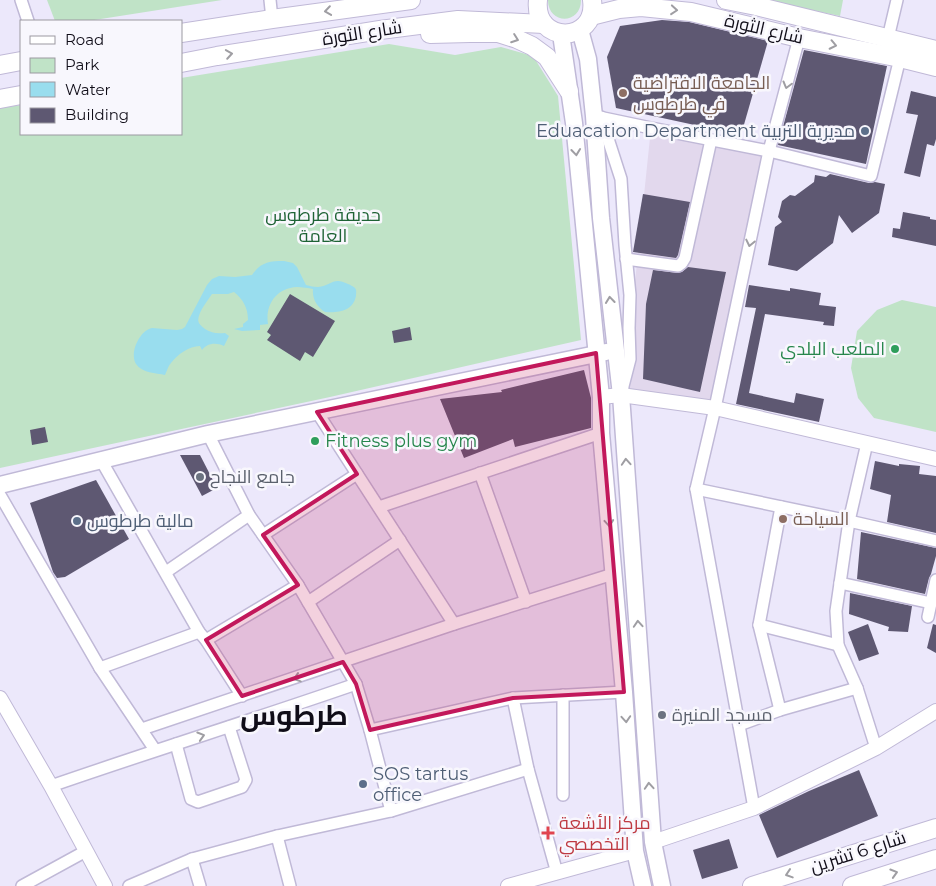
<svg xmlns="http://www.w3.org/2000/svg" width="936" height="886" viewBox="0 0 936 886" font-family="Montserrat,Cairo,sans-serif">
<rect width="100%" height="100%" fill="#ece8fb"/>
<path fill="#e2d8ed" d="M651,128L769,151L715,408L626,391L630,330Z"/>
<g fill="#c0e3c7">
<path d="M47,0H222L88,21H55Z"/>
<path d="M548,0H581C581,25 548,25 548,0Z"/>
<path d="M763,0H843L840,16Z"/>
<path d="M389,44L455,55L501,47L533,56L558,96L581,340L330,397L0,468V108L21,105V134H181V78Z"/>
<path d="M902,300L936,307V432L874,418L858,398L851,368L857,331L877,310Z"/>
</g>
<path fill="#9de" d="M284,261L293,263L297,267L306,285C310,286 314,287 318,287C331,286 333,276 348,284C349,284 354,287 355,288C357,291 356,292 356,296C353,311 339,313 325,312C317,307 312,299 313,289C308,288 302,287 297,287C276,288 265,305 268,324L260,325V330L242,331L234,329L243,327V324L248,320C248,308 243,299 234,292L228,294H212C208,300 195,316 199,323C200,325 204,328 205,329C212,333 216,334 225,333L229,336L224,346C216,342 207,343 202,350L200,346C189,346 177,355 171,363C168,366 167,371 165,375C156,373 142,373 136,364C129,353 140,330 152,328L177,330L182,329L185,327L207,285L212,279L219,276L235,277L252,275C261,262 269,261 284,261Z"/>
<g fill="#5e5872">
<path d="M662,20L689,22L768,41L741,135L616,108L607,57L620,26Z"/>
<path d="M804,50L887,66L866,164L778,145Z"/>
<path d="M911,91L936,97V139L934,146L927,144L920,177L904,173L918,115L906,113Z"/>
<path d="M830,174L869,183L875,182L885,184L879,213L852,233L839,215L833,243L797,271L768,265L775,227L782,222L778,217L782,201L790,195L795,196L814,182L815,175L826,177Z"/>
<path d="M643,194L690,202L678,255L676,258L633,252Z"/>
<path d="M903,212L930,217V219L936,220V246L892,237L893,228L900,229Z"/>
<path d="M688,267L726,272L700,392L643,379L646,304L653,270L678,273L682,272Z"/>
<path d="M749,285L790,291V288L821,293L819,305L836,307L834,326L823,325L824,322L765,314L749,393L794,403L796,393L824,399L819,422L736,404L756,308L745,307Z"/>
<path d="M290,294L335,321L313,357L305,352L300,361L267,340L271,335L267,332Z"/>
<path d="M410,327L412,340L394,343L392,331Z"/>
<path d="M584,370L591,398V428L515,447L513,439L464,458L440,399L502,392L501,390Z"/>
<path d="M45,427L48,442L32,445L30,430Z"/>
<path d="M180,455H200L217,488L202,496Z"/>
<path d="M875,461L899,466V464L920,466L919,474L936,476V533L887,522L891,495L870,489Z"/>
<path d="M96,480L129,539L65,577L57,578L53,572L30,503Z"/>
<path d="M861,532L936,548V556L931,574L929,578L925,594L857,579Z"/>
<path d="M850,593L912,606L908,632L888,631L889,627L849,614Z"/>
<path d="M868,624L879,654L859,661L848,632Z"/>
<path d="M933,624L936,625V653L927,648Z"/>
<path d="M859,770L878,816L777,858L759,815L809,791Z"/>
<path d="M729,839L738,868L702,879L693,850Z"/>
</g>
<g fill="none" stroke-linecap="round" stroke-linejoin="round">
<defs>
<g id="minor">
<path d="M21,0L28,21"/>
<path d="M270,0L272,19"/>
<path d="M888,38L897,0"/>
<path d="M594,116L651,128L769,151L871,176L900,58"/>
<path d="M601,117L621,179L625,245L630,295L629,328L630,359L623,386"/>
<path d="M626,259L678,266L682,263L685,258L711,140"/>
<path d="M317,412L454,624"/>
<path d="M208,434L249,515L298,585L356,684L370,730L391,811"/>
<path d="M867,443L849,521L836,611L838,645L857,688L876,748"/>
<path d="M101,460L199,632L206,640L242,696"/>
<path d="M480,473L526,602"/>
<path d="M696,489L849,521L936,541"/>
<path d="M0,495L100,668L155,750"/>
<path d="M379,507L601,433"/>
<path d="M263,535L357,474"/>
<path d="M166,572L249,515"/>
<path d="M840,583L931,603"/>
<path d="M308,602L400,540"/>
<path d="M928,617L936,580"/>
<path d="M759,625L838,645"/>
<path d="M206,640L298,585"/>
<path d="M100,668L199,632"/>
<path d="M563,695V795"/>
<path d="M513,698L528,769L557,873"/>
<path d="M780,710L759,625L781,507"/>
<path d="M739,725L780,710L857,688"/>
<path d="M142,729L454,624L613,574"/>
<path d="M370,730L513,698L624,692"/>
<path d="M176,744L191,799L198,802L242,787L246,780L229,727"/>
<path d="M51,786C152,751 255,719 356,684"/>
<path d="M754,808L696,489L715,408L769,151L799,38"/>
<path d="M277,836L290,886"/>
<path d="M192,859L200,886"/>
<path d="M22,886L86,851"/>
<path d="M129,886L192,859L277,836L391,811L528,769"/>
</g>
<g id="tertiary">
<path d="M601,397L621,395L715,408L936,459"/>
<path d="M0,698L51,786L105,886"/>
<path d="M653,842L754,808L876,748L936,711"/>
<path d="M508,886L635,851"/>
</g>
<g id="secondary">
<path d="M580,30L588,59L594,116L601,218L621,395L653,842L662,886"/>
<path d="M561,34L574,123L601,397V433L624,692L635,851L643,886"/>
<path d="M0,485L208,434L606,352"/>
</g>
<g id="primary">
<path d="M538,0C533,45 598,44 592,0"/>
<path d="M726,0L756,6L936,50"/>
<path d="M591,16L619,9L641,7L691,12L799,38L900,58L936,67"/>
<path d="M181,33L272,19L411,0"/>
<path d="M430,34L470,33H498L517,39L532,46L547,57L569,91"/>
<path d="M181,63L217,56L380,30L458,20L544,24"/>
<path d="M0,65L21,61"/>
<path d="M0,99L21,95"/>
<path d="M752,886L936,828"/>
<path d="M852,886L936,859"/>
</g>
</defs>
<use href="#minor" stroke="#c0b9d7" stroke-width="14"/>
<use href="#tertiary" stroke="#c0b9d7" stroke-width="16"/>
<use href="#secondary" stroke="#c0b9d7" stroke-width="19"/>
<use href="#primary" stroke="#c0b9d7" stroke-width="20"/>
<use href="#minor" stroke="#fff" stroke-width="11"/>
<use href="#tertiary" stroke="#fff" stroke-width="14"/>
<use href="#secondary" stroke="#fff" stroke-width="16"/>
<use href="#primary" stroke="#fff" stroke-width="18"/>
</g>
<defs><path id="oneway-chevron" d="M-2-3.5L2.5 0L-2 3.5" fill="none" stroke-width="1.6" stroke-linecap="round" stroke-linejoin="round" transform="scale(1.25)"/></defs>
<g stroke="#9f9ea3">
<use href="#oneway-chevron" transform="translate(674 10) rotate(5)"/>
<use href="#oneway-chevron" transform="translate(328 11) rotate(172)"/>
<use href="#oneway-chevron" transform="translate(515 39) rotate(20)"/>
<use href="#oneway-chevron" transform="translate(833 45) rotate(12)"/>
<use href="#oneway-chevron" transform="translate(229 54) rotate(-9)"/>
<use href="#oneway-chevron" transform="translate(787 85) rotate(105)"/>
<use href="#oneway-chevron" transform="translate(576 152) rotate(84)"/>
<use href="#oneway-chevron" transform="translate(750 243) rotate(102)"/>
<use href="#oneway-chevron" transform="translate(610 300) rotate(-96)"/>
<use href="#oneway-chevron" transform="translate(626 462) rotate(-94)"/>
<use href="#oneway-chevron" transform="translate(609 523) rotate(85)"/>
<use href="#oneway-chevron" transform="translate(638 624) rotate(-94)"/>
<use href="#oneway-chevron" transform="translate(297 678) rotate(162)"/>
<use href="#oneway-chevron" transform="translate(626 719) rotate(86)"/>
<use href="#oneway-chevron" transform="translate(201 736) rotate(-17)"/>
<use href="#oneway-chevron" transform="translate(649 786) rotate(-94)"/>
<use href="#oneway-chevron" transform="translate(894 873) rotate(-17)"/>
<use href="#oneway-chevron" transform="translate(789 874) rotate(162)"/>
</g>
<path fill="#c2185b" fill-opacity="0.2" stroke="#c2185b" stroke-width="4" stroke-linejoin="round" d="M596,353L624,692L513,698L370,730L356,684L343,662L242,696L206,640L298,585L263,535L357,474L317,412Z"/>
<g fill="#8d6e63" stroke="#f8f7fd" stroke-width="2">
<circle cx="623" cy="93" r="5"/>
<circle cx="783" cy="519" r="5"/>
</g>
<g fill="#5c6f8a" stroke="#f8f7fd" stroke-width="2">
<circle cx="865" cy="131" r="5"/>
<circle cx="77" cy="521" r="5"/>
<circle cx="363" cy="784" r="5"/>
</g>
<g fill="#2e9e5b" stroke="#f8f7fd" stroke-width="2">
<circle cx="895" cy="349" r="5"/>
<circle cx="315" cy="441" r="5"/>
</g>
<g fill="#6b7280" stroke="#f8f7fd" stroke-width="2">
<circle cx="200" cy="477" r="5"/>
<circle cx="662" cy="715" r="5"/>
</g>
<path fill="#e0444e" stroke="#f8f7fd" stroke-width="2" d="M545.5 825.5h5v5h5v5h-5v5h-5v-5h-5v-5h5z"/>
<g text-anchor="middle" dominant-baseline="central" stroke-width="5" stroke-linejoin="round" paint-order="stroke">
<g font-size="18" fill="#100d18" stroke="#f8f7fd">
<text transform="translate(764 29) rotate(13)">شارع الثورة</text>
<text transform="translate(362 33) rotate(-9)">شارع الثورة</text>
<text transform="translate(858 852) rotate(-18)">شارع 6 تشرين</text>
</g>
<g font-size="18" fill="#785e54" stroke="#f8f7fd" text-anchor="start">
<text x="633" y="83">الجامعة الافتراضية<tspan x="633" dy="21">في طرطوس</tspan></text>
<text x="793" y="519">السياحة</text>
</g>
<g font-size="18" fill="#4e5e75" stroke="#f8f7fd" text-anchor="start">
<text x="855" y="131" text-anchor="end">Eduacation Department مديرية التربية</text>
<text x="87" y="521">مالية طرطوس</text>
<text x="373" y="774">SOS tartus<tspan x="373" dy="21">office</tspan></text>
</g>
<g font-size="18" fill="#1e6335" stroke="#f8f7fd">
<text x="323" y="215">حديقة طرطوس<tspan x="323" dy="21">العامة</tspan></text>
</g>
<g font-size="18" fill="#27864d" stroke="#f8f7fd" text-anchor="end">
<text x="885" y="349">الملعب البلدي</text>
<text x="325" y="441" text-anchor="start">Fitness plus gym</text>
</g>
<g font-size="18" fill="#5b616d" stroke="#f8f7fd" text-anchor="start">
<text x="210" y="477">جامع النجاح</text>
<text x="672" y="715">مسجد المنيرة</text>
</g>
<g font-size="18" fill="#be3a42" stroke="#f8f7fd" text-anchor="start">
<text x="559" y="823">مركز الأشعة<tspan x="559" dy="21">التخصصي</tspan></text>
</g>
<g font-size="28" font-weight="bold" fill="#100d18" stroke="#f8f7fd">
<text x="294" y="715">طرطوس</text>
</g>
</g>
<rect x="20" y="20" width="162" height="115" fill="#f8f7fd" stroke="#9b99a1"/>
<rect x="30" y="36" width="25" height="8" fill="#ffffff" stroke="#9b99a1"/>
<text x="65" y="45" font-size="15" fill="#100d18">Road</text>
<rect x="30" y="58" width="25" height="15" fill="#c0e3c7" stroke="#9b99a1"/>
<text x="65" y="70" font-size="15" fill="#100d18">Park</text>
<rect x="30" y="82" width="25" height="15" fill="#99ddee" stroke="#9b99a1"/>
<text x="65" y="95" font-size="15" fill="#100d18">Water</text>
<rect x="30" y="108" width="25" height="15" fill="#5e5872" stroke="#9b99a1"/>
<text x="65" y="120" font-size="15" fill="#100d18">Building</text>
</svg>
